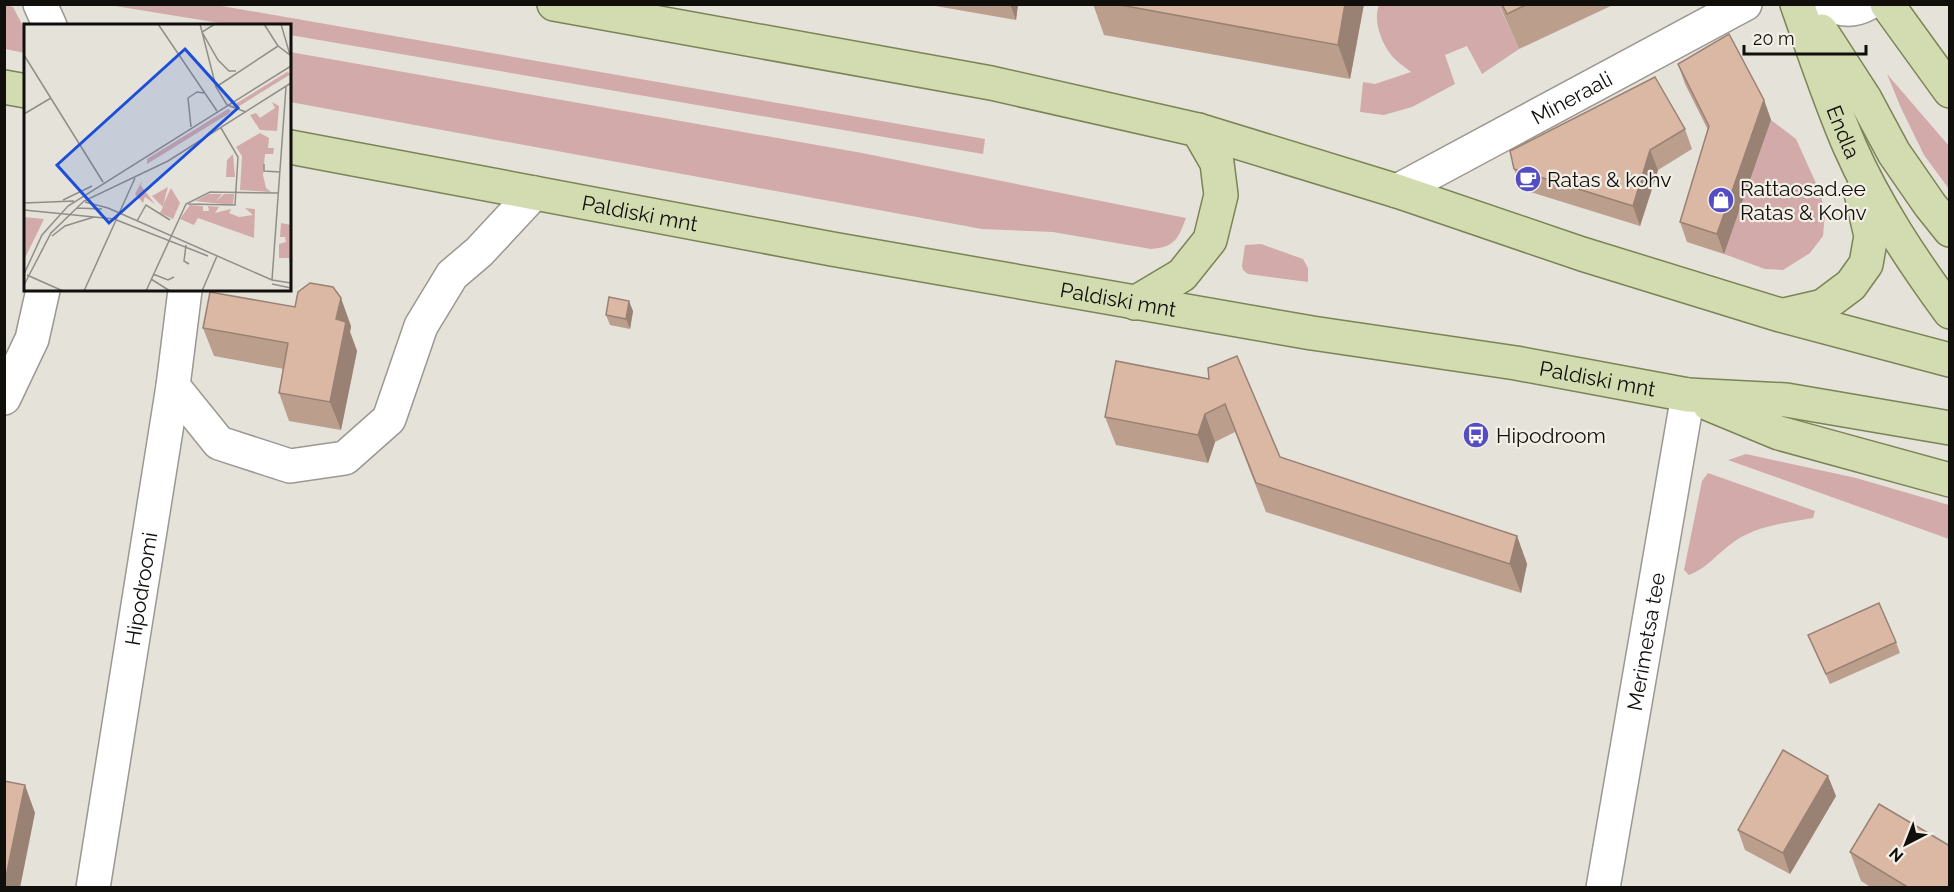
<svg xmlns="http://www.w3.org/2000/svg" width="1954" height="892" viewBox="0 0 1954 892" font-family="Raleway,sans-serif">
<rect width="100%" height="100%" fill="#e5e2da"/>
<g fill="#d1aaa9">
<path d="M5,5L13,7L25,30V53L5,49Z"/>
<path d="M109,5H216L985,139L983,154L290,35V26L232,25Z"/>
<path d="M1379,5H1499L1519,49L1482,74L1467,46L1445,55L1455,84L1412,107L1384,115L1360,112L1363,82L1375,84L1411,72C1405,67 1397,62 1392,56C1381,42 1373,21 1379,5Z"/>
<path d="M290,52L862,153L1186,218C1178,239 1175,247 1151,249L1053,232L982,229L290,102Z"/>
<path d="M1887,74L1949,146V189L1924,155L1901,108Z"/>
<path d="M1771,120L1796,139L1820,192L1825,213L1823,236L1810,253L1783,270L1765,269L1724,254Z"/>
<path d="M1261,244L1303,259L1308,268V282L1248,274L1243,270L1242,266L1245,245Z"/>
<path d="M1746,454L1856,478L1949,505V539L1728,460Z"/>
<path d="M1708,473L1815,511L1813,518C1785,523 1754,526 1731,544C1717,554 1706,569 1689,575L1684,570L1702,481Z"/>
</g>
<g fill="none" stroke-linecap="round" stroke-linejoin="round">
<defs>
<g id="minor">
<path d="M40,4L50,26"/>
<path d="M1830,4C1842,11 1854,11 1867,4"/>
<path id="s1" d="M1397,191L1745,4"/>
<path d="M173,386L219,443L290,466L345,458L389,419L421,326L452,275L479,252L534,193"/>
<path d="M4,398L32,339L43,290"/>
<path id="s2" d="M93,888L173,386L185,290"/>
<path id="s3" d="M1603,888L1688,395"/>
</g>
<g id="major">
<path d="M554,4L991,83L1198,130L1397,191L1582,254L1780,315L1950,360"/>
<path id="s4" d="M1797,4C1814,52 1830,101 1850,147C1876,206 1912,260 1950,312"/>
<path d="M1887,4L1950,91"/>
<path d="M1821,31L1865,99L1894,153L1930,205L1950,230"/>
<path d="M4,87L26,91"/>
<path id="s5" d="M290,147L832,249L1312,333L1516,363L1688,395L1786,400L1950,428"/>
<path d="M1135,303L1182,275L1210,240L1221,195L1217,163L1198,130"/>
<path d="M1784,315L1823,306L1851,285L1866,264L1871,236L1861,193"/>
<path d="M1709,404L1779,433L1950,480"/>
</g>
</defs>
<use href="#minor" stroke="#9c9891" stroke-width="36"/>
<use href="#major" stroke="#7b8454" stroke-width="36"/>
<use href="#minor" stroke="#fff" stroke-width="33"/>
<use href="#major" stroke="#d3dbb0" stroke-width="33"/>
</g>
<g fill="#bc9e8d">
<path d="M924,4H1018L1016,20Z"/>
<path d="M1093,4H1364L1350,79L1104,35Z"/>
<path d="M1499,4H1615L1519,49Z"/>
<path d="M1678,64L1764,100L1771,120L1724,254L1687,242L1680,222L1708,130L1685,84Z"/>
<path d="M1685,129L1692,149L1658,170L1640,226L1521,189L1514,169Z"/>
<path d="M633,311L630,329L610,325L606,315Z"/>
<path d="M351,326L350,332L357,351L341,430L289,421L279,393L284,369L214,356L203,328Z"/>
<path d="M1209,379L1280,457L1517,536L1527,564L1521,593L1266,512L1235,432L1215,442L1208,463L1116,445L1105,417Z"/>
<path d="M1808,635L1896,642L1900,653L1830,684Z"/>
<path d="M1836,796L1790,874L1745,850L1738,830Z"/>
<path d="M1850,852L1950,888H1872L1861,881Z"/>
</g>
<g fill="#998173">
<path d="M1010,4H1018L1016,20Z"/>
<path d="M1345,4H1364L1350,79L1338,45Z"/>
<path d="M1764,100L1771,120L1724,254L1717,234Z"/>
<path d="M1650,150L1658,170L1640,226L1633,206Z"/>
<path d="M341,298L351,326L350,332L357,351L341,430L330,402L336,319Z"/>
<path d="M629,301L633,311L630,329L626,319Z"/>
<path d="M1205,414L1215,442L1208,463L1198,435Z"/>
<path d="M1517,536L1527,564L1521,593L1510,564Z"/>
<path d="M1828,776L1836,796L1790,874L1783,853Z"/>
<path d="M25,785L35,813L20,888H4Z"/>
</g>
<g fill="#dbb8a4" stroke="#998173" stroke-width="1.5">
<path d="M1115,4H1345L1338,45Z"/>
<path d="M1502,4H1528L1507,14Z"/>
<path d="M1729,34L1764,100L1717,234L1680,222L1709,126L1678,64Z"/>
<path d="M1655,77L1685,129L1650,150L1633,206L1514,169L1510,151Z"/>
<path d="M310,283L333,287L341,298L336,319L346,322L330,402L279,393L288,343L203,328L210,292L295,307L298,292Z"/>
<path d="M609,297L629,301L626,319L606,315Z"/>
<path d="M1237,356L1280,457L1517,536L1510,564L1256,483L1225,404L1205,414L1198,435L1105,417L1116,361L1209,379L1208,368Z"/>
<path d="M1879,603L1896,642L1826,674L1808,635Z"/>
<path d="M1783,750L1828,776L1783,853L1738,830Z"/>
<path d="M4,781L25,785L4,886Z"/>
<path d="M1879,804L1950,846V888H1909L1850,852Z"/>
</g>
<defs>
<symbol id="cafe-disc" viewBox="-11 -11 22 22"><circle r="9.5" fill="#544cc3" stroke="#f3efe7"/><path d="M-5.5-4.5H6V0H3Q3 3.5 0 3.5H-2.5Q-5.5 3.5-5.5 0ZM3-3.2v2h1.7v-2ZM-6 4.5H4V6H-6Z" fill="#fff"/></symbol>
<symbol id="shop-disc" viewBox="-11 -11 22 22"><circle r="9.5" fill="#544cc3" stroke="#f3efe7"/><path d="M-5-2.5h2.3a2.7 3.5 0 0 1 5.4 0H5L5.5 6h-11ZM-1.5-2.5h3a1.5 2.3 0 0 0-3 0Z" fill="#fff"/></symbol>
<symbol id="bus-disc" viewBox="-11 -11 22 22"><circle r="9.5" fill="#544cc3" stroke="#f3efe7"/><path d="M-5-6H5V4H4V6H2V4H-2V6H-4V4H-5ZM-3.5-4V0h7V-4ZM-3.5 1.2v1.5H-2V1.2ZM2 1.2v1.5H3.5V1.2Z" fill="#fff"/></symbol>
</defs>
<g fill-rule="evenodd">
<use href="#cafe-disc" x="1513" y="164" width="30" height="30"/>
<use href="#shop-disc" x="1706" y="185" width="30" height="30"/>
<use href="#bus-disc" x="1461" y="420" width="30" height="30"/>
</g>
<g text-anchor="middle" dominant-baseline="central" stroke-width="4.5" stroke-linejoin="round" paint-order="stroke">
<g font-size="21" fill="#100f0c" stroke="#f3efe7">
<text stroke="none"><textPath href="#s1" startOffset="198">Mineraali</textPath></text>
<text stroke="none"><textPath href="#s4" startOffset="136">Endla</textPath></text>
<text stroke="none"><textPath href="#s5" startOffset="356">Paldiski mnt</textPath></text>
<text stroke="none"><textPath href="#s5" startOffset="842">Paldiski mnt</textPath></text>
<text stroke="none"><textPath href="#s5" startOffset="1328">Paldiski mnt</textPath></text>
<text stroke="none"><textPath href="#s2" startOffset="303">Hipodroomi</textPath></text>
<text stroke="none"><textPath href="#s3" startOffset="250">Merimetsa tee</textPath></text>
</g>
<g font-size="21" fill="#100f0c" stroke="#f3efe7" text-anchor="start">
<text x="1547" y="179">Ratas &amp; kohv</text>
<text x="1740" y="188">Rattaosad.ee<tspan x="1740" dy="24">Ratas &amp; Kohv</tspan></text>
<text x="1496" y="435">Hipodroom</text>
</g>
</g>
<g transform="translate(24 24)">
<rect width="267" height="267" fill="#e5e2da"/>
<path d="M263,48L267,50L212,84L208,82ZM204,85L207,87L204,90L123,140V135ZM209,130L211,153H202L203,136ZM118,157L117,162L131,180L121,173L119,179L111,170ZM144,163L139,181L152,188L149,195L136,189L139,183L128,172ZM185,170H198L192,177L200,170H210L209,181L171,177Z" fill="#d1aaa9"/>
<path d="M0,193L20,195L0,236Z" fill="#d1aaa9"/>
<path d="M248,78L255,82L253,107L236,106L226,91L232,89L236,94L251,84ZM236,109L245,114L244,124H250L249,130H241L239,151L242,164L247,168L216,166L218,132L212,123ZM147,164L156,179L152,188L139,181ZM166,181L179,182V187H185L184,182L195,183L191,189L207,185L205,189L215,193L229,191L221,184L231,185L230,214L174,194L170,201L156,195ZM257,199L267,201V247L265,234H255V220L262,218L261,213H256Z" fill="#d1aaa9"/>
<path fill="none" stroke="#908e88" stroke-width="1.5" d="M134,0L193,87M176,0L192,63L203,81L222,88M191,0L178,8L194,36L205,47H212M240,0L254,22M0,31L79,158M192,63L254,22L266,31L257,0M0,90L27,74M167,103L164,74L173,68L180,69M240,140V147L256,148M39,176L68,162M61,178L84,184L248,256L267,259M0,179L50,177M164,180L211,181L214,133L197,104M53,184L78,185M0,186L90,195L184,232M113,197L122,181L146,196M28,212L41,202L70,193M162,221L160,237L165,240M0,250L18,211L44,182L267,42M129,250L144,256L150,253M3,251L39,267M127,255L146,267M248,256L262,63M248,260L267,264M0,261L27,209L60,177L144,137L267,59M60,267L111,154M122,267L162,180L186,168L254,169M178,267L193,232"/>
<path fill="#1d4ed8" fill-opacity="0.15" stroke="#1d4ed8" stroke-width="3" d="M161,25L214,84L85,199L33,141Z"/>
<rect width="267" height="267" fill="none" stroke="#100f0c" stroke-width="3"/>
</g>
<rect width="1954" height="892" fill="none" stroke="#100f0c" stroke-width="12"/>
<g transform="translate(1906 844) rotate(222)" stroke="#f3efe7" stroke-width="4.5" paint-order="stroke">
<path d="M0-4.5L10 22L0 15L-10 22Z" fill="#100f0c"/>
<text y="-9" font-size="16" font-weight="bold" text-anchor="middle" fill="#100f0c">N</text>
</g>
<path d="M1744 45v9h122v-9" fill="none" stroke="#100f0c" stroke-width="3"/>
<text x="1753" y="45" font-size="18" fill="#100f0c" stroke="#f3efe7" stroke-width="4.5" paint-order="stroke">20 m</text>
</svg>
